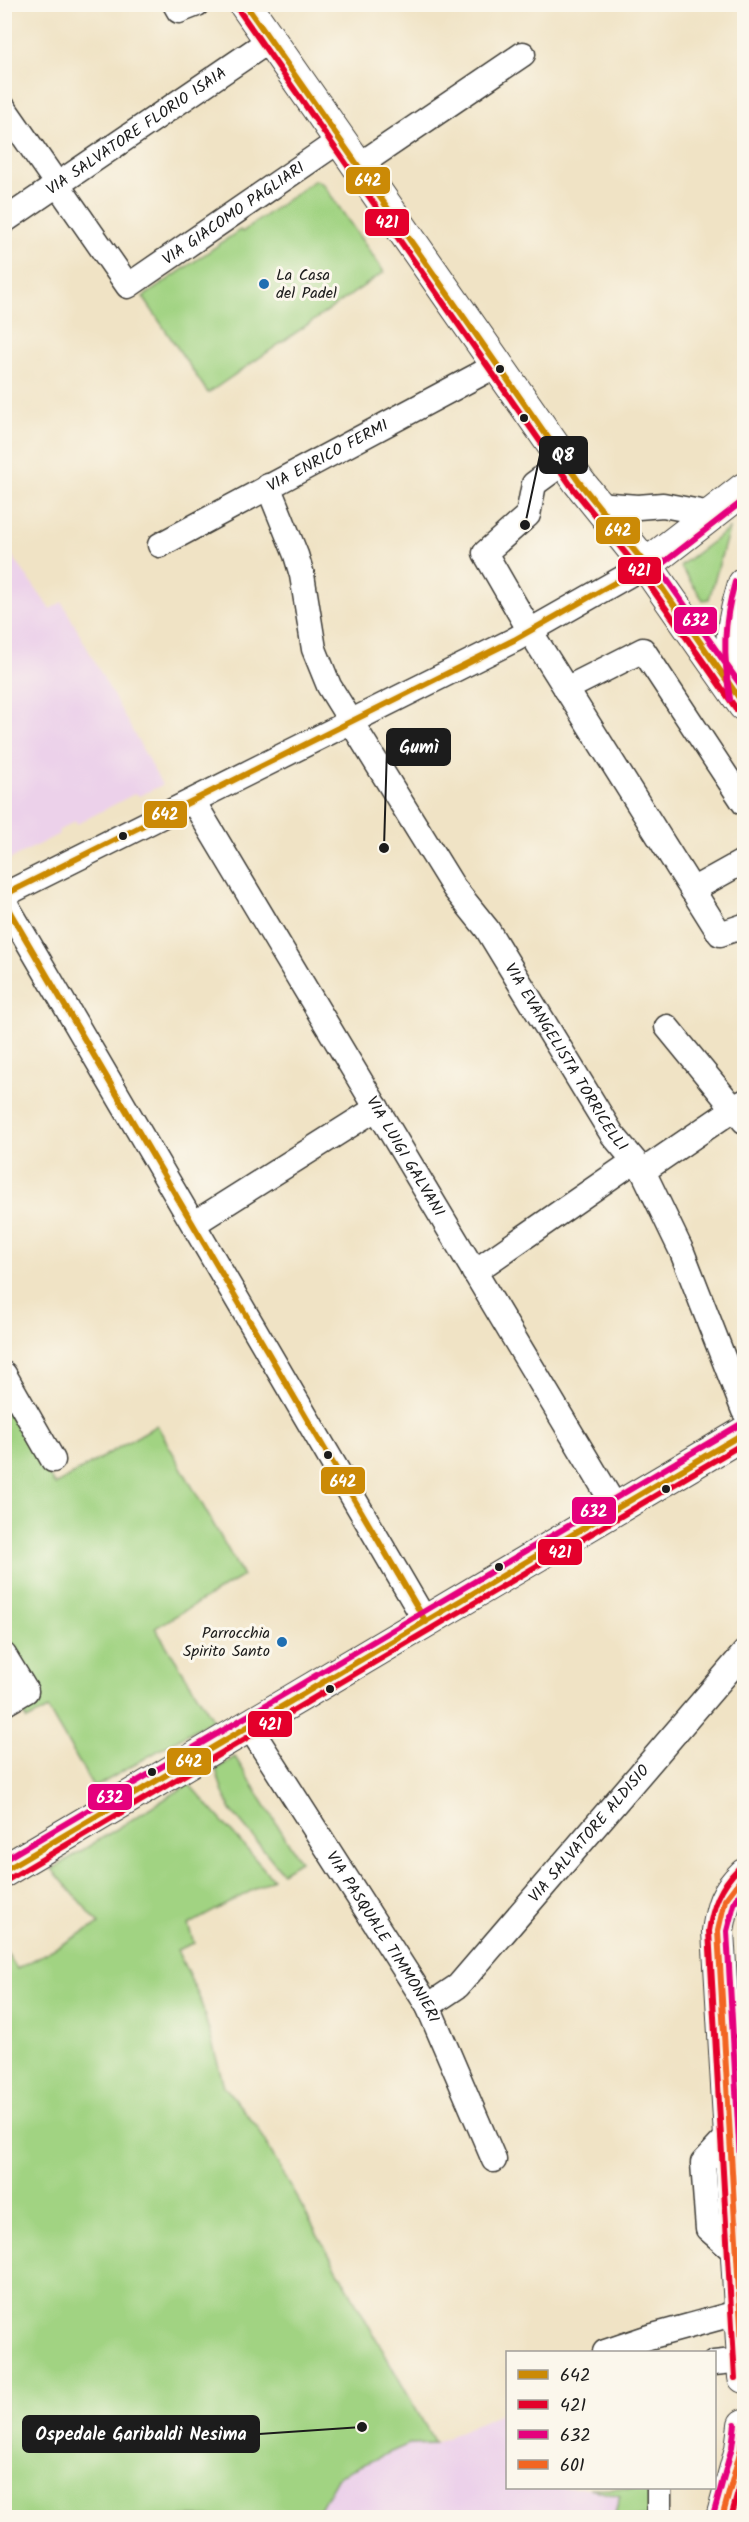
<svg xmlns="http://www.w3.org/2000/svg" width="749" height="2522" viewBox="0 0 749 2522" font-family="Kalam,sans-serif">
<rect width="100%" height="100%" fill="#fbf7ec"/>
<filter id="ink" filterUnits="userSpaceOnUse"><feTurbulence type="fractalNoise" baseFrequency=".0167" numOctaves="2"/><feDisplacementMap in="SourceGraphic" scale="12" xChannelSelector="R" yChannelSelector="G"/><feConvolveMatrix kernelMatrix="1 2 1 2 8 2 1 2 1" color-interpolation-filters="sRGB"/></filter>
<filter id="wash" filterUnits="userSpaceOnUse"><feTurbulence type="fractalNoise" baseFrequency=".008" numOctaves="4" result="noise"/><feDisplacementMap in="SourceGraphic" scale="24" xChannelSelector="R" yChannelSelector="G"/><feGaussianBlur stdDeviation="1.35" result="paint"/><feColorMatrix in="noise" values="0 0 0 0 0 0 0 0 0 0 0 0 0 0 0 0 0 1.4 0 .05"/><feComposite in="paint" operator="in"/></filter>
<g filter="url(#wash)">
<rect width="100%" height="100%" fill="#f0e3c5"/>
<g fill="#ecd1ea">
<path d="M4,544L50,609L62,602L162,785L139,796L136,793L77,824L75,821L58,831L59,834L5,862Z"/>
<path d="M388,2357L435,2443L507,2410L508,2488H648L649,2517L241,2518Z"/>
</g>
<g fill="#a1d382" stroke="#5e784f" stroke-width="1.5">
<path d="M315,180L323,184L384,272L208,393L143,297L240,230L242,232Z"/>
<path d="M729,529L709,599L703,600L680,566Z"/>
<path d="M4,1407L55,1485L157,1425L243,1576L155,1628L213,1719L94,1788L48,1709L27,1720L18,1706L38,1693L5,1636Z"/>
<path d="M235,1757L300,1861L282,1872L231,1810L223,1793L216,1769Z"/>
<path d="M189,1784L273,1879L188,1925L194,1943L177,1950L200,1999L224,2086L257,2127L435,2443L409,2444L339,2475L315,2517H5V1950L17,1969L99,1924L52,1869Z"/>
<path d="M590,2488H648L649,2517H614L620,2496Z"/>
</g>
</g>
<g filter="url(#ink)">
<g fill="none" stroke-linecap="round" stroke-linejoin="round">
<defs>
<g id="minor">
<path d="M175,4L179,11L197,4"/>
<path id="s1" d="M4,108L128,286L340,140"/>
<path d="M358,166L523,54"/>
<path id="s2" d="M4,221L270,40"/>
<path d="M564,462L534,484L528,515L485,553L530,631L720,934L744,926"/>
<path id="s3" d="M268,486L296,555L302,575L314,649L329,686L454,888L487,929L612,1134L643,1171L682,1252L744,1411"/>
<path d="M596,504L638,507L663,505L711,514"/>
<path id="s4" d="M160,545L497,365"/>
<path d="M566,689L643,650L744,803"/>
<path id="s5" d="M193,801L617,1510"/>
<path d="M692,890L744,861"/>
<path d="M4,895L514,640L646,565"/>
<path d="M4,901L426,1622"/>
<path d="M667,1027L744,1121"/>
<path d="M643,1171L744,1102"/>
<path d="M195,1223L377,1108"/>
<path d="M474,1272L634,1161"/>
<path d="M4,1374L53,1460"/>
<path d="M4,1655L26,1691L4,1704"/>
<path id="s6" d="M249,1726L428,2006L494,2160"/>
<path id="s7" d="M428,2006L458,1986L744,1653"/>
<path d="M730,2134L703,2163L708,2229L737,2254"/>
<path d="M605,2352L649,2337L740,2312"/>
<path d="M714,2363L743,2360"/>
<path d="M659,2488V2518"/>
</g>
<g id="major">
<path d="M245,4L579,482L646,565L744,705"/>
<path d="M646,565L744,489"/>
<path d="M737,690C729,646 731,627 744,584"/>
<path d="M4,1871L744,1433"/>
<path d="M744,1875C725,1893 722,1906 718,1931L744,2377"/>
<path d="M722,2518L741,2449L744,2425"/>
</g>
</defs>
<use href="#minor" stroke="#3c3a35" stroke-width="27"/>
<use href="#major" stroke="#3c3a35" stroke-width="34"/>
<use href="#minor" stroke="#fff" stroke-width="24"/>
<use href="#major" stroke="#fff" stroke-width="32"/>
<defs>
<g id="bus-1">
<path d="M245,4L579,482L646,565L744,705"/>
<path d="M4,895L514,640L646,565"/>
<path d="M4,902L426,1622"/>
<path d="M4,1871L744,1433"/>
</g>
<g id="bus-2">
<path d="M238,9L572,487L639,570L737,710"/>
<path d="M9,1879L744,1443"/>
<path d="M735,2378L709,1931C713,1906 720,1887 738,1869"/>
<path d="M731,2518L744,2470"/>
</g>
<g id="bus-3">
<path d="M744,500L658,567L744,690"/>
<path d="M730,699C723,655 723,624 735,582"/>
<path d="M4,1860L739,1425"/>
<path d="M744,1887L734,1904L727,1931L744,2231"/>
<path d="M713,2516L732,2447L735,2424"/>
</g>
<g id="bus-4">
<path d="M744,1875L725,1900L718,1931L744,2377"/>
<path d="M722,2518L741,2449L744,2425"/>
</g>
</defs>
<use href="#bus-1" stroke="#fbf7ec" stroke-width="10"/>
<use href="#bus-2" stroke="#fbf7ec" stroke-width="10"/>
<use href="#bus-3" stroke="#fbf7ec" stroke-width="10"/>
<use href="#bus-4" stroke="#fbf7ec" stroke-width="10"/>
<use href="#bus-1" stroke="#cb8a06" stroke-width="6"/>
<use href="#bus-2" stroke="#e4002b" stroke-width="6"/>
<use href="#bus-3" stroke="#e5007d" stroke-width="6"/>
<use href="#bus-4" stroke="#f26522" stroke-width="6"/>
</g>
</g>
<g fill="#1f6fb2" stroke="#fbf7ec" stroke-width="2">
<circle cx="264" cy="284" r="6"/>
<circle cx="282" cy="1642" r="6"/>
</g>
<g fill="#1c1c1c" stroke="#fbf7ec" stroke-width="2">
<circle cx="500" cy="369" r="5"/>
<circle cx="524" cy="418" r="5"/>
<circle cx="123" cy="836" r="5"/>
<circle cx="328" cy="1455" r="5"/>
<circle cx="666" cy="1489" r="5"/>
<circle cx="499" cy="1567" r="5"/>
<circle cx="330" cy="1689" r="5"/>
<circle cx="152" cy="1772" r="5"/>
</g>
<g text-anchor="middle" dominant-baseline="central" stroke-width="6" stroke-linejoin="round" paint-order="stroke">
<g font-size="16" fill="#1c1c1c" stroke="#fbf7ec">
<text stroke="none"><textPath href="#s2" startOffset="160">VIA SALVATORE FLORIO ISAIA</textPath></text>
<text stroke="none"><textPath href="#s1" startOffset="345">VIA GIACOMO PAGLIARI</textPath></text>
<text stroke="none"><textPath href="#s4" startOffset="190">VIA ENRICO FERMI</textPath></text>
<text stroke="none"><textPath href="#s3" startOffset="651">VIA EVANGELISTA TORRICELLI</textPath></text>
<text stroke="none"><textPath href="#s5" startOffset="414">VIA LUIGI GALVANI</textPath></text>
<text stroke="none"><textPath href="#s7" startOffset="237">VIA SALVATORE ALDISIO</textPath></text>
<text stroke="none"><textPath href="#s6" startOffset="250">VIA PASQUALE TIMMONIERI</textPath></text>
</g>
<g font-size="16" fill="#1c1c1c" stroke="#fbf7ec" text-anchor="start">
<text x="276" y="275">La Casa<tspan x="276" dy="18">del Padel</tspan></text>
<text x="270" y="1633" text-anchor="end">Parrocchia<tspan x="270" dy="18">Spirito Santo</tspan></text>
</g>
</g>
<path fill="none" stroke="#1c1c1c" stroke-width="2" d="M525 525L540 455M384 848L387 747M362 2427L259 2434"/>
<g fill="#1c1c1c" stroke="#fbf7ec" stroke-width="2">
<circle cx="525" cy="525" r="6"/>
<circle cx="384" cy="848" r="6"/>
<circle cx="362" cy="2427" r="6"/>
</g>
<g fill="#1c1c1c" stroke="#1c1c1c" stroke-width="2">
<rect x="540" y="437" width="47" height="36" rx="6"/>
<rect x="387" y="729" width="63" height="36" rx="6"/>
<rect x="23" y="2416" width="236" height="36" rx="6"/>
</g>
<g font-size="18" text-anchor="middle" font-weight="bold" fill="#fff">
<text x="563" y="461">Q8</text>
<text x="419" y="753">Gumì</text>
<text x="141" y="2440">Ospedale Garibaldi Nesima</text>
</g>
<g stroke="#fbf7ec" stroke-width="2">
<rect x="345" y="166" width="46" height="29" rx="6" fill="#cb8a06"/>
<rect x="364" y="208" width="46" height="29" rx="6" fill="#e4002b"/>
<rect x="595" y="516" width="46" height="29" rx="6" fill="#cb8a06"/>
<rect x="617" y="556" width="45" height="29" rx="6" fill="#e4002b"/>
<rect x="673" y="606" width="45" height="29" rx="6" fill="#e5007d"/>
<rect x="143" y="800" width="45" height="29" rx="6" fill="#cb8a06"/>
<rect x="320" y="1466" width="46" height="29" rx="6" fill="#cb8a06"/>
<rect x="571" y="1496" width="46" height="29" rx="6" fill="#e5007d"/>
<rect x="537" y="1538" width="46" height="28" rx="6" fill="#e4002b"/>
<rect x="247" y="1710" width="46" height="28" rx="6" fill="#e4002b"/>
<rect x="166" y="1747" width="46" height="29" rx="6" fill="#cb8a06"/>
<rect x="87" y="1783" width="46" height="28" rx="6" fill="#e5007d"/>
</g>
<g font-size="16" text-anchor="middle" font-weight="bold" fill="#fff">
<text x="368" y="186">642</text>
<text x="387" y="228">421</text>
<text x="618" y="536">642</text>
<text x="639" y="576">421</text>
<text x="696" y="626">632</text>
<text x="165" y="820">642</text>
<text x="343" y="1487">642</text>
<text x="594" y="1517">632</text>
<text x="560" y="1558">421</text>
<text x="270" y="1730">421</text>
<text x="189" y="1767">642</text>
<text x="110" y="1803">632</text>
</g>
<rect width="749" height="2522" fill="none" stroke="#fbf7ec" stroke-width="24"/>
<rect x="506" y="2351" width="210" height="138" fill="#fbf7ec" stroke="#a29f99" stroke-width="1.5"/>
<rect x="518" y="2370" width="30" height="9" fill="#cb8a06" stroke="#a29f99" stroke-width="1.5"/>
<text x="560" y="2381" font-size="18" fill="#1c1c1c">642</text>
<rect x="518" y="2400" width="30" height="9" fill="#e4002b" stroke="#a29f99" stroke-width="1.5"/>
<text x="560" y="2411" font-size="18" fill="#1c1c1c">421</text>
<rect x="518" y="2430" width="30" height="9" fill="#e5007d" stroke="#a29f99" stroke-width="1.5"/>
<text x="560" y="2441" font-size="18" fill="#1c1c1c">632</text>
<rect x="518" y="2460" width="30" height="9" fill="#f26522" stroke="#a29f99" stroke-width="1.5"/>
<text x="560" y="2471" font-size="18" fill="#1c1c1c">601</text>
</svg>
